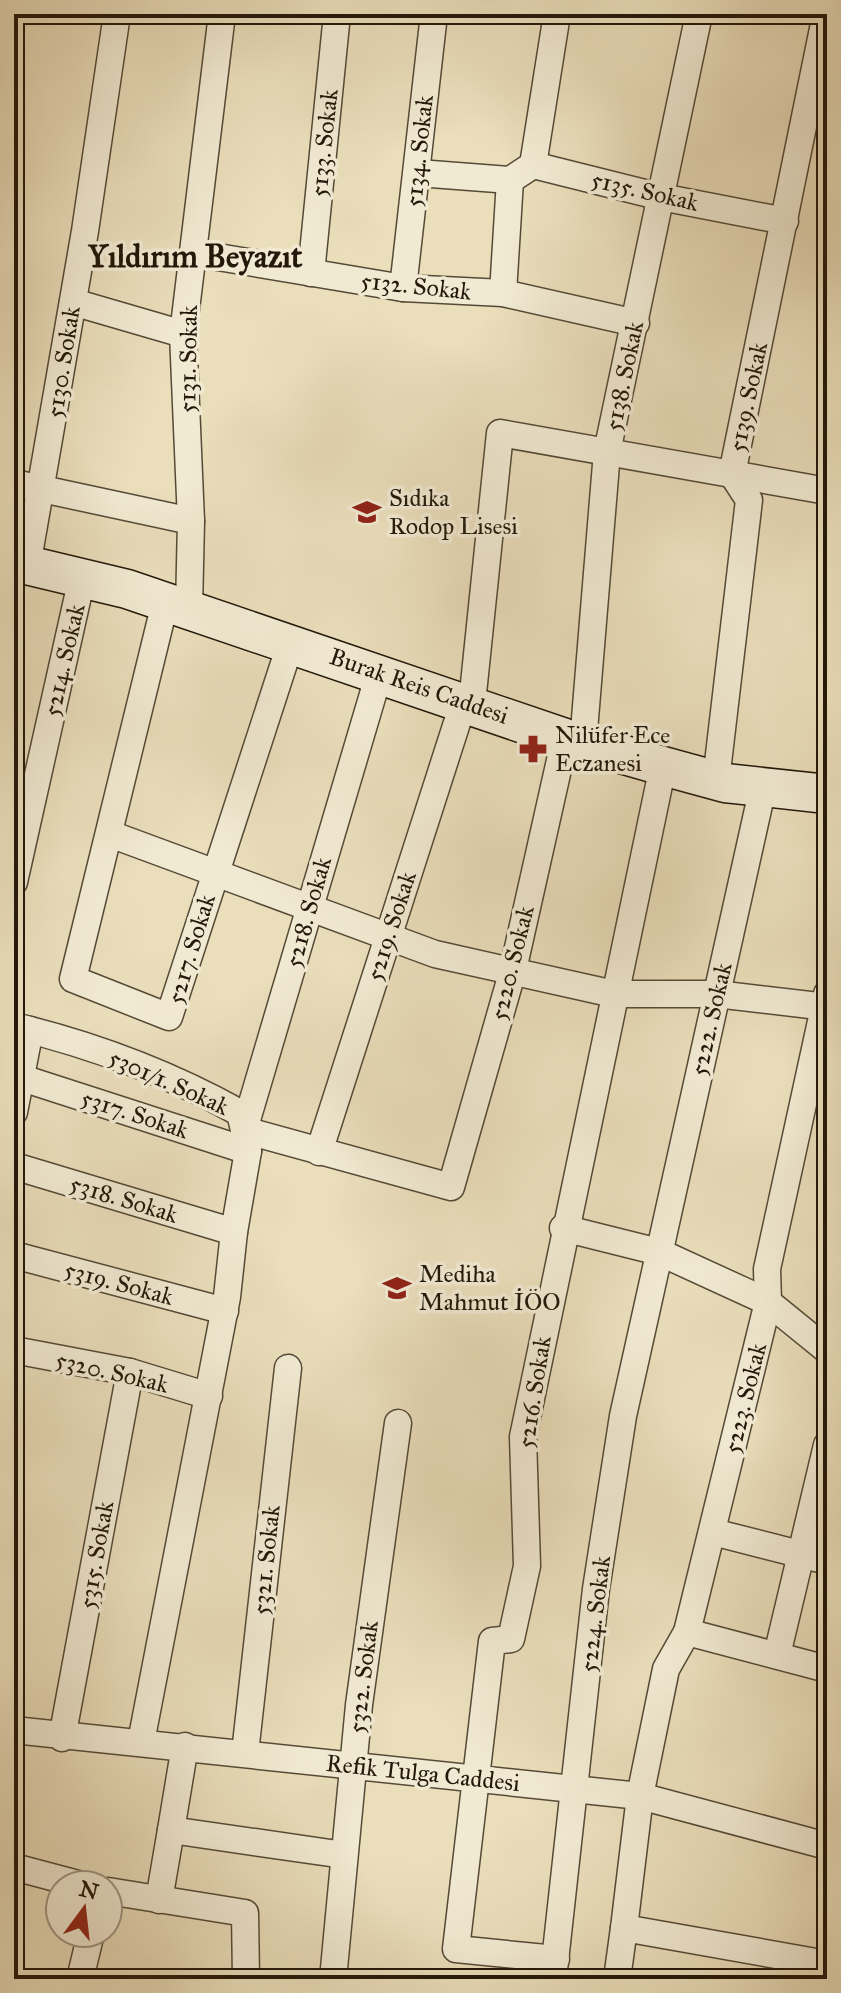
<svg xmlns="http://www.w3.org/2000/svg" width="841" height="1993" viewBox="0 0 841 1993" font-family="'IM FELL Great Primer',serif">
<rect width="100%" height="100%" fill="#eadebb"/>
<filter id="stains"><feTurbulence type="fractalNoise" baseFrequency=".0025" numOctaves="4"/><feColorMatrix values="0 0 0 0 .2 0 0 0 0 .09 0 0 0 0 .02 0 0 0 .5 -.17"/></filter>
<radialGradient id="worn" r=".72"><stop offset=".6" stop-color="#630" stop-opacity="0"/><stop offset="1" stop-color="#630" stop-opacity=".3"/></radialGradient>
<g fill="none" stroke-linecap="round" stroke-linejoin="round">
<defs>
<g id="street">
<path d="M533,165L557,14"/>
<path d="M418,173L510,180L533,165L661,197L785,221"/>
<path d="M194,253L403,288L503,293L636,323"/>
<path d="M311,273L337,14"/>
<path d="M403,288L434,14"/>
<path d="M503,293L510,180"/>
<path d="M73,302L183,334"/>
<path d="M14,483L191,521"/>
<path d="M27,566L85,231L117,14"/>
<path d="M165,603L73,979L169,1017L291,642"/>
<path d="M189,609L191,521L183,334L222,14"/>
<path d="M472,703L500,433L827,491"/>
<path d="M583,743L607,452L699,14"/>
<path d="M716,780L749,500L732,474L826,14"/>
<path d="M110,834L435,954L614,994H716L827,1007"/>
<path d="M14,882L82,578"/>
<path d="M827,994L767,1269L768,1302L687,1632L666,1669L640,1796L624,1928L827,1964"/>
<path d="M14,1026C93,1045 170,1074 240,1113L244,1130L451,1187L513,970L565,738"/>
<path d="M22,1078L248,1151"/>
<path d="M14,1112L30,1030"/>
<path d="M319,1152L464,701"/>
<path d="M14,1166L234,1232"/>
<path d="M563,1228L659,1252L768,1302L827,1350"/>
<path d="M14,1255L225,1311"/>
<path d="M14,1350L130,1372L209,1396"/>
<path d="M713,1532L827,1561"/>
<path d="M687,1632L827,1669"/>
<path d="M777,1655L827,1445"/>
<path d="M14,1730L640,1796L827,1846"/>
<path d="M62,1738L130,1372"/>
<path d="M141,1742L227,1297L234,1232L248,1151L244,1130L379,674"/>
<path d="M185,1746L171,1830L344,1855"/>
<path d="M245,1753L288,1368"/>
<path d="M14,1867L82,1885"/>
<path d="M108,1891L245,1913L246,1979"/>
<path d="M159,1900L171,1830"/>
<path d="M556,1959L456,1949L492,1641L511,1639L527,1566L523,1437L663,766"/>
<path d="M80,1979L91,1933"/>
<path d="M333,1979L359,1705L398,1423"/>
<path d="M553,1979L596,1589L623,1416L763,787"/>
<path d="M617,1979L624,1928"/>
</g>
<path id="secondary" d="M14,562L127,589L565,738L663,766L725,783L827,794"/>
</defs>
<use href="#street" stroke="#554a36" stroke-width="29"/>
<use href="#secondary" stroke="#23180a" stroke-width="41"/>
<use href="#street" stroke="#f1ead3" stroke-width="26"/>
<use href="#secondary" stroke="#f1ead3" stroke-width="38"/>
</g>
<defs>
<symbol id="school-bare" viewBox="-9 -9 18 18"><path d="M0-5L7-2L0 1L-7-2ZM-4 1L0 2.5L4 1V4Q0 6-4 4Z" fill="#8f2418" stroke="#f1ead3" stroke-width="2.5" paint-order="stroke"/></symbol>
<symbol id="pharmacy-bare" viewBox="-9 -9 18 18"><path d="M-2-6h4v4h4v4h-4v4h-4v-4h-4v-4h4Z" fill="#8f2418" stroke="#f1ead3" stroke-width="2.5" paint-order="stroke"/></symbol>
</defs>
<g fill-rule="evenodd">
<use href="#school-bare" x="347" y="492" width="40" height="40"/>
<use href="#pharmacy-bare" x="513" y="729" width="40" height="40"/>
<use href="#school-bare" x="377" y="1268" width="40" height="40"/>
</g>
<g text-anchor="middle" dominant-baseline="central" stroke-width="7" stroke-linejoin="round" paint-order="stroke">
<g font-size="24" fill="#23180a" stroke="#f1ead3">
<text transform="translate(324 143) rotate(-84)">5133. Sokak</text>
<text transform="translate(419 151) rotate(-84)">5134. Sokak</text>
<text transform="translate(645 191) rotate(13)">5135. Sokak</text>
<text transform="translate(416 286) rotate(6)">5132. Sokak</text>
<text transform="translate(188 359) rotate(-89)">5131. Sokak</text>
<text transform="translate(63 362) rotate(-81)">5130. Sokak</text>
<text transform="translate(624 376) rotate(-78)">5138. Sokak</text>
<text transform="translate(748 397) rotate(-78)">5139. Sokak</text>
<text transform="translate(64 660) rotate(-77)">5214. Sokak</text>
<text transform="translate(419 686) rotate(19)">Burak Reis Caddesi</text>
<text transform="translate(308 912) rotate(-74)">5218. Sokak</text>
<text transform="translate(391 926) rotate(-72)">5219. Sokak</text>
<text transform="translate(191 949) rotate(-73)">5217. Sokak</text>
<text transform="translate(512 963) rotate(-76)">5220. Sokak</text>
<text transform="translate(711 1019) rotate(-77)">5222. Sokak</text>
<text transform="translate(169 1082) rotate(24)">5301/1. Sokak</text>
<text transform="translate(135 1114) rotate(18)">5317. Sokak</text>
<text transform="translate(124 1199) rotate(17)">5318. Sokak</text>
<text transform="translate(119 1283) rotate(15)">5319. Sokak</text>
<text transform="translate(112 1372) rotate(13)">5320. Sokak</text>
<text transform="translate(534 1392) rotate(-81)">5216. Sokak</text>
<text transform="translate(745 1398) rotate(-76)">5223. Sokak</text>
<text transform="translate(96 1555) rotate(-80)">5315. Sokak</text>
<text transform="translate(266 1560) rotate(-84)">5321. Sokak</text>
<text transform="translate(595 1614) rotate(-83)">5224. Sokak</text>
<text transform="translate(363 1677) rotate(-83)">5322. Sokak</text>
<text transform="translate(423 1773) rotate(6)">Refik Tulga Caddesi</text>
</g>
<g font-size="24" fill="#23180a" stroke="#f1ead3" text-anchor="start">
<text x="389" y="498">Sıdıka<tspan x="389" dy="28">Rodop Lisesi</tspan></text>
<text x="555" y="735">Nilüfer Ece<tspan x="555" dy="28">Eczanesi</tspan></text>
<text x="419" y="1274">Mediha<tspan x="419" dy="28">Mahmut İÖO</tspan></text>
</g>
<g font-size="32" font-weight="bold" fill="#23180a" stroke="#f1ead3">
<text x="195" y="256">Yıldırım Beyazıt</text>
</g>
</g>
<rect width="841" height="1993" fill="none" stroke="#eadebb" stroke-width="48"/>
<rect x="16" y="16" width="809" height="1961" fill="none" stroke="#23180a" stroke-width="4"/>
<rect x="24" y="24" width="793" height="1945" fill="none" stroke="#23180a" stroke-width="2"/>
<g transform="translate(84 1909) rotate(15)"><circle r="38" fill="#f1ead3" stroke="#9f9683" stroke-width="2"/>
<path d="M0-6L14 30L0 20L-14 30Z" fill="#8f2418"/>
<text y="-12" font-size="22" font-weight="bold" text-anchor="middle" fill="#23180a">N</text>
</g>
<rect width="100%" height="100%" filter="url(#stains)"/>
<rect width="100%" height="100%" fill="url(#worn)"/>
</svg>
